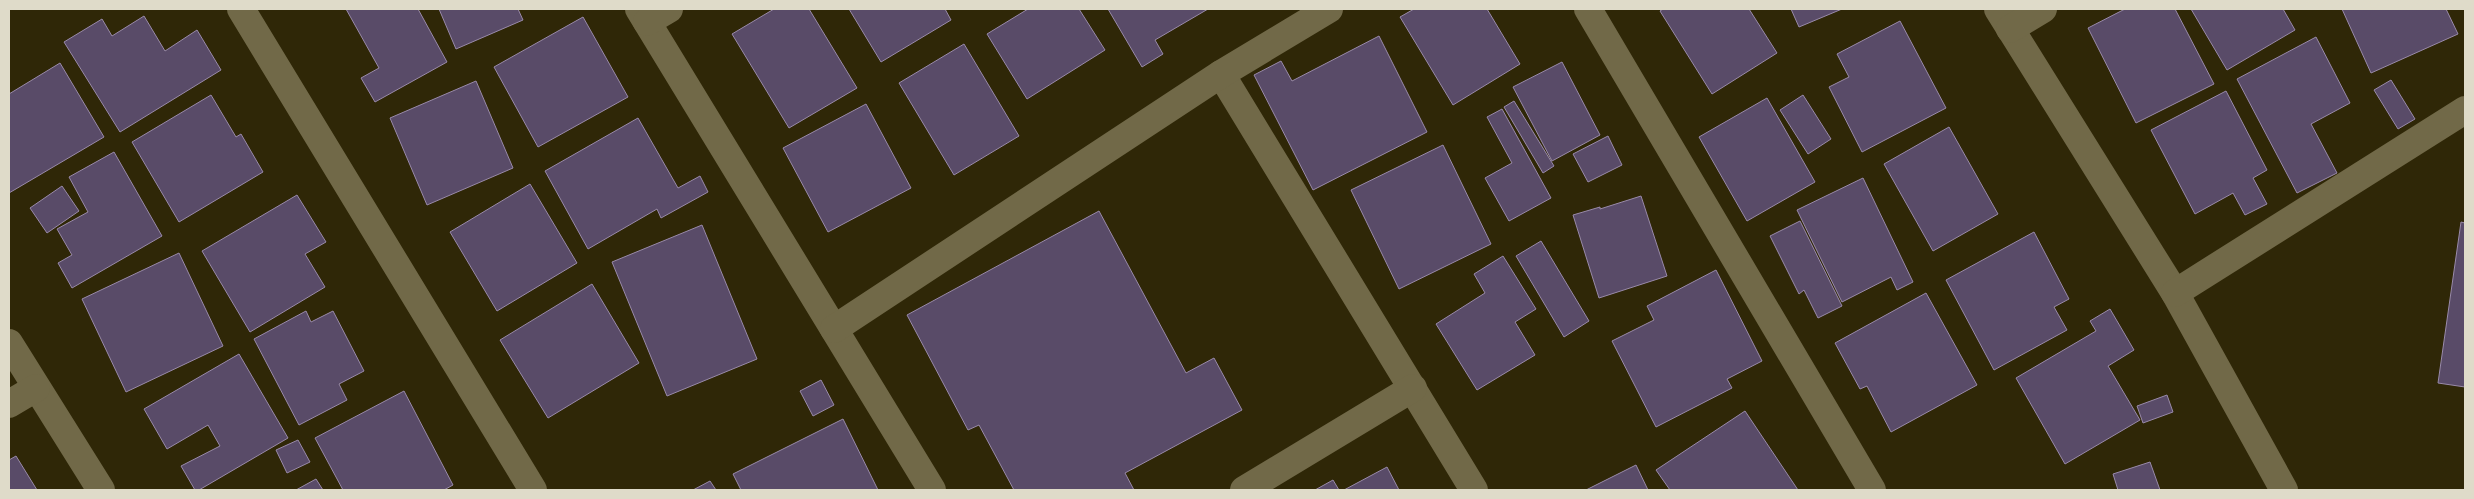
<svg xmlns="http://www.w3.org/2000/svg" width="2474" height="499" viewBox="0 0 2474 499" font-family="Roboto,sans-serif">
<rect width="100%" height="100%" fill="#2f2707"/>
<g fill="#594b68" stroke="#998aa9">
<path d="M346,9H418L447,62L375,102L361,78L379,68Z"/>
<path d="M439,9H518L523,20L456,49Z"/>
<path d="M774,9H809L857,88L789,128L732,34Z"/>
<path d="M849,9H945L951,20L881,62Z"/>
<path d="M1028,9H1079L1105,50L1027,99L987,34Z"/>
<path d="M1108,9H1208L1155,40L1163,54L1142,67Z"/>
<path d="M1414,9H1487L1520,64L1453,105L1400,17Z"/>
<path d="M1663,9H1749L1777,53L1712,94L1660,11Z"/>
<path d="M1791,9H1842L1799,27Z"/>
<path d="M2125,9H2175L2214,84L2136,123L2088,28Z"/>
<path d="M2191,9H2283L2295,30L2227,70Z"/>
<path d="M2342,9H2446L2458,34L2371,73Z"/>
<path d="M144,16L165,51L197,30L221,70L120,132L64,42L102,19L112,36Z"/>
<path d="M583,17L628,97L538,147L494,67Z"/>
<path d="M1900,21L1946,108L1862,152L1829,87L1849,77L1837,54Z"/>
<path d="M1379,36L1427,132L1313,190L1254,75L1281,61L1292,81Z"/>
<path d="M2316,37L2350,103L2311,124L2337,173L2297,193L2237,79Z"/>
<path d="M964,44L1019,136L954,175L899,83Z"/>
<path d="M1562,62L1600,135L1552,161L1513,87Z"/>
<path d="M60,63L104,137L9,193V94Z"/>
<path d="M2391,80L2415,119L2398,129L2374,90Z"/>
<path d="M476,81L513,168L427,205L390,118Z"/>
<path d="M2226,91L2267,170L2253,178L2267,204L2245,215L2233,193L2195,214L2151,130Z"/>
<path d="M211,95L236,137L241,134L263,172L179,222L132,142Z"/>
<path d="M1803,95L1831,139L1808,154L1780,110Z"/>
<path d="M1767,98L1815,182L1747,221L1699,137Z"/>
<path d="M1514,101L1554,166L1543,173L1504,107Z"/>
<path d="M866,104L911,188L828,232L783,148Z"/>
<path d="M1502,109L1551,198L1509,221L1485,178L1512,163L1487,117Z"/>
<path d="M638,118L678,188L700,176L708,192L661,218L657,209L588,249L545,171Z"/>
<path d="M1949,127L1998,214L1933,251L1884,164Z"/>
<path d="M1608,136L1622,165L1588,182L1573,154Z"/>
<path d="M1443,145L1491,244L1399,289L1351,190Z"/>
<path d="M114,152L162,236L72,288L58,263L72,255L57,229L88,212L69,177Z"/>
<path d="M1863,178L1913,282L1897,290L1891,277L1842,302L1797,210Z"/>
<path d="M530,184L577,263L497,311L450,232Z"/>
<path d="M62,186L79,211L47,233L30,208Z"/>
<path d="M297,195L326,242L305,254L325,287L250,332L202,251Z"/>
<path d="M1641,196L1667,276L1599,298L1573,215L1600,207V209Z"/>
<path d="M1099,211L1186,373L1214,358L1242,410L1125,473L1134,490H1014L979,425L968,430L907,315Z"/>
<path d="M1800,221L1842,306L1818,318L1804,290L1799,294L1770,236Z"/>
<path d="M2461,222L2465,223V387L2438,383Z"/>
<path d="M702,225L757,359L667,396L612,262Z"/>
<path d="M2034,232L2069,299L2054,307L2067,330L1994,370L1946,280Z"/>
<path d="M1541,241L1589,321L1564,337L1516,256Z"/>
<path d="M179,253L223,346L126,392L82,299Z"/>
<path d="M1503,256L1536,309L1515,322L1535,355L1477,390L1436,324L1485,293L1474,274Z"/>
<path d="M1716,270L1762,361L1727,379L1732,388L1656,427L1612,341L1654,320L1647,306Z"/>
<path d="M592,284L639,363L548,418L500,340Z"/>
<path d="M1926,293L1977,385L1891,432L1867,386L1860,389L1835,343Z"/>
<path d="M2110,309L2134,350L2108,366L2140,420L2065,464L2016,378L2096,331L2090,321Z"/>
<path d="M306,311L311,322L333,311L364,371L339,384L347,400L299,425L254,339Z"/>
<path d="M239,354L288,438L199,490H195L181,466L220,446L208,425L167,449L144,409Z"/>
<path d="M821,380L834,405L813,416L800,391Z"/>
<path d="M404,391L453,485L444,490H343L315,438Z"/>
<path d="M2167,395L2173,412L2143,423L2137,406Z"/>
<path d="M1745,411L1798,490H1670L1656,470Z"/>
<path d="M843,419L878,490H741L733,474Z"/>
<path d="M298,440L310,462L287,473L276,450Z"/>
<path d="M16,456L37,490H9V460Z"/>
<path d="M2150,462L2160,490H2118L2113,474Z"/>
<path d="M1636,465L1648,490H1586Z"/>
<path d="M1387,467L1399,490H1344Z"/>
<path d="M316,479L323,490H296Z"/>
<path d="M1333,480L1339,490H1315Z"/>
<path d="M710,481L716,490H693Z"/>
</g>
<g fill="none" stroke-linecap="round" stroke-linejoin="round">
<g stroke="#716948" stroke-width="28">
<path d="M241,9L533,490"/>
<path d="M639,9L932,490"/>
<path d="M1588,9L1872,490"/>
<path d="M1998,9L2175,293L2284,490"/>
<path d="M647,22L669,9"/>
<path d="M2010,29L2043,9"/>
<path d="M1221,74L1474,490"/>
<path d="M2175,293L2465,110"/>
<path d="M834,329L1221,74L1329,9"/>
<path d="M9,343L101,490"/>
<path d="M9,404L36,388"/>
<path d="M1244,490L1413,388"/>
</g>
</g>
<rect width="2474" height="499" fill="none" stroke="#dfdbc9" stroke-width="20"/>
</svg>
